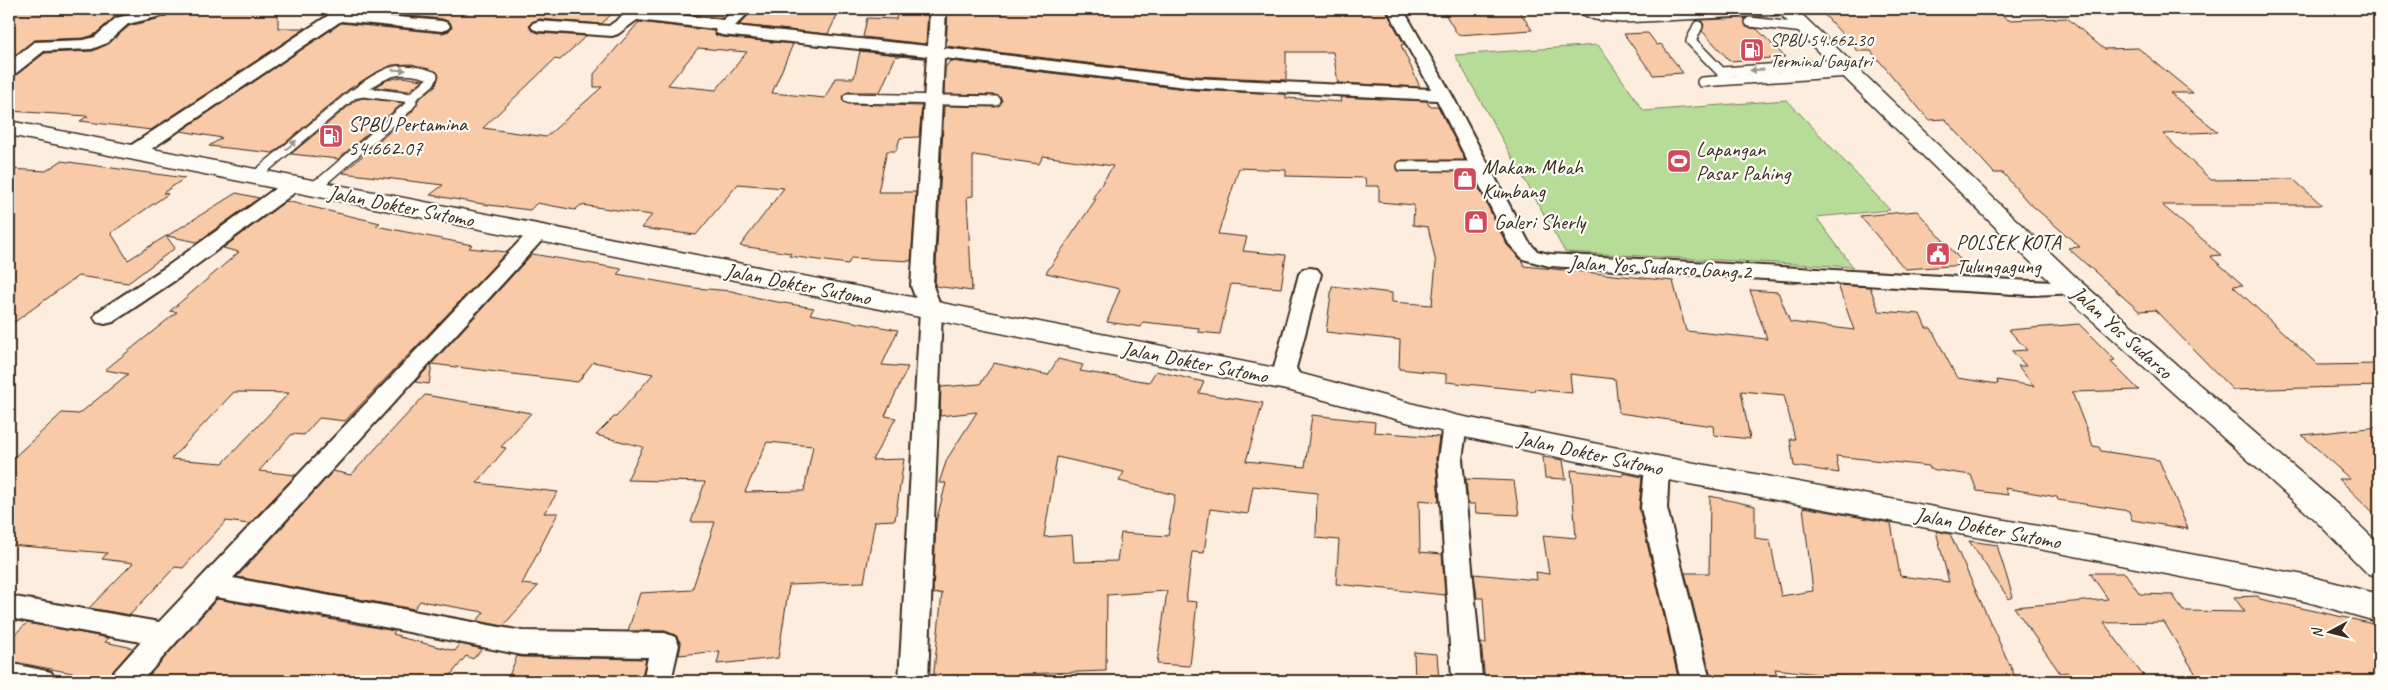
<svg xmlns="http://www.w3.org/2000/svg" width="2388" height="690" viewBox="0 0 2388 690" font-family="Caveat,sans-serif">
<rect width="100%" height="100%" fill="#fceddf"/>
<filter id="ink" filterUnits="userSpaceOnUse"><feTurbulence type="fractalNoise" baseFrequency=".02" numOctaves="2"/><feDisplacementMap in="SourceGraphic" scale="10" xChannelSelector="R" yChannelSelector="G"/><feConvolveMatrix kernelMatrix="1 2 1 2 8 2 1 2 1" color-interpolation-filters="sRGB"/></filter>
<g filter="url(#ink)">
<path fill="#b7dc98" stroke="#79835b" d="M1598,45L1644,111L1787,100L1890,210L1816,217L1853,267L1565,252L1455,55Z"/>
<g fill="#f8caa7" stroke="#3b2a1e" fill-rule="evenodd">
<path d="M9,9H146L116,16L94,35L84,38L34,40L9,60Z"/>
<path d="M172,9H278V28H306L151,130L80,121L88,116L9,111V77L16,75L45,53L93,51L108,44L129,26L165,17Z"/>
<path d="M358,9H617L601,24L539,19L529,25L531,30L539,33L586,36L560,60L555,59L483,128L546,137L602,87H594V74L639,22L714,31L715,35L722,37L793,44L772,93L825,98L835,78H854L860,51L924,58L896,56L880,92H848L842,97L843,101L848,104L922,106L919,137L900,138L896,151H887L878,192H916L911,261L851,258L848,264L789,256L791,253L740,246L784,188L738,184L696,235L641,228L652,215L581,205L575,210L537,203L530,210L489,205L430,195L443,185L343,173L412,112L418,100L436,85L439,76L437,72L412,64L392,65L373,74L349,89L273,153L209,146L222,138L181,131L341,23L442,33L449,31L452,27L450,22L442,19L357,11ZM698,48L747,52L716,90L668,85Z"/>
<path d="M651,9H732L722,18Z"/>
<path d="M754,9H840L828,34L739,25Z"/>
<path d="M898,9H928L926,44L863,37L867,18L896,19Z"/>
<path d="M948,9H1043V12L1092,11L1099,9H1385L1404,44L1401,45L1420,87L1338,83L1333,52H1286V80L1194,76L946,46Z"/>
<path d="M1442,9H1518L1532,30L1458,35Z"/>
<path d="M1819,9H1994L2008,20L2067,18L2104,49L2138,48L2193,93H2170L2218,132L2163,134L2211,180L2293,179L2322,205H2162L2221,255L2210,256L2243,285L2233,286L2318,365L2379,364V386L2233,390L2155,310L2139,311L2068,248L2080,247L2027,201L2003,173H1994L1945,119L1929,120L1871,51H1858Z"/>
<path d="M1745,18L1746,27L1757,29L1785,57L1730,61L1702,31L1704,25L1701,20Z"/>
<path d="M1648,33L1657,45L1661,44L1683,73L1653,75L1624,34Z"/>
<path d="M950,61L1194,90L1286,94V98L1341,102L1340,97L1427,101L1429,106H1438L1465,160H1402L1396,166L1398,171L1471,172L1507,245L1522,261L1524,266L1673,281L1686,331L1767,339L1750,290L1778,292L1790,322L1854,330L1838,285L1870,287L1879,311L1920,314L1926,328H1931L1957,378L1998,384L1997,380L2034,386L2018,366H2026L2012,351L2027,350L2009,330L2079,324L2115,360L2110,361L2139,390L2072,392L2093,446L2099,447L2101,451L2159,460L2188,529L2132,520L2129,511L2058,500L2057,497L2005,488L2008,495L1977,491L1971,475L1930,469L1929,466L1836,456L1839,473L1794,466L1790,439H1795L1784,395L1741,391L1750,439L1714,435L1713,426L1619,413L1615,379L1570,374L1572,393L1534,389L1535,391L1446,382V374L1399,369L1400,340L1326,332L1332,286L1392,293V302L1432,305L1436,263L1428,227L1413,225L1414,205L1379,202V186H1366L1365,178L1286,176V170L1239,168L1218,234L1247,237L1243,251L1286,255L1281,288L1231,284L1220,334L1198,332L1199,328L1143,322L1141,327L1107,322L1120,289L1046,273L1096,199H1092L1113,166L1043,156L1039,164L973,155V196L967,197L972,291L935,286L944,106L996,107L1002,102L1001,98L996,95L944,94L945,68Z"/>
<path d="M402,77L423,80L409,91L375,87L387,80Z"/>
<path d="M363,98L403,103L338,159L291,154L356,100Z"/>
<path d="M61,161L185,178L163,193L168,194L111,233L128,260L166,236L175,248L128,283L78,276L9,326V169L46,171Z"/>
<path d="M236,193L259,198L197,242L167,236Z"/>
<path d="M286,201L380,223L376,226L472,245L469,248L507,252L345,421L319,418L304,435L292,434L259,471L296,475L249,524L226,521L183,568L175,567L130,615L89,608L133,563L102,559L107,553L9,545V462L62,413L79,414L128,374L105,370L177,312L170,311L239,252L223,248ZM234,392L289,393L223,463L171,459Z"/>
<path d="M1917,211L1965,265L1905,269L1860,216Z"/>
<path d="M532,254L622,269L617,274L695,288L732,291L766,300L814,308L810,314L898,330L882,365L908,367L885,416L896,418L872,460L904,459L895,520L875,521L864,582L789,585L778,658L717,664L720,651L679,655L681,644L676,635L665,631H628L640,593L692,590L715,522H691L705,482L627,480L643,447L596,435L614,417H616L653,374L593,362L578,382L432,364L429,384L415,382ZM767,442L813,446L804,491L745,492Z"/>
<path d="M1058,359L1083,365L1080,371L1149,382L1156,371L1204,382L1199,393L1263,403L1246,461L1305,467L1312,415L1375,422L1374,432L1439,437L1436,459L1439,502L1419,500L1420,552L1442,554L1445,595L1336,584L1339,540L1316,538L1317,493L1253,486L1248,514L1210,509L1204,553L1192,552L1186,601L1197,602L1190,666L1157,664L1167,591L1107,595L1106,671L1021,674L1019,681H933L942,593L933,594L936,522L946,483H939L947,459L977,412L940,416L941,387L980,384L994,363L1048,375ZM1057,457L1124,472L1119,481L1175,495L1168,536L1121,533L1117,561L1074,562L1072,535L1044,537Z"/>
<path d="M425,395L531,413L501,447L506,448L477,483L558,492L544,513H558L522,584L538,586L503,626L477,621L484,612L420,601L414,609L237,577L333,471L351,475Z"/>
<path d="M2379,427V518L2339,479H2350L2302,435Z"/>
<path d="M1543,457L1563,460L1566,479L1545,478Z"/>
<path d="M1571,470L1623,476V473L1642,477L1639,508L1679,681H1485L1481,643H1486L1483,598H1477L1474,574L1537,580L1536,572L1549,574L1543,535L1576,538Z"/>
<path d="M1466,479L1514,481L1519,515L1476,513L1475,504H1468Z"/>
<path d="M1710,496L1755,506V538L1770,540L1781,596L1813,591L1803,507L1891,523L1900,576L1949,582L1936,531L1950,534L2017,681H1844L1843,677L1775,669L1779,681H1712L1685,573H1709Z"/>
<path d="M1969,541L1997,545L2013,597L2009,599Z"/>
<path d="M2090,573H2125L2140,594L2173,595L2183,611L2245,612L2234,597L2258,596L2260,599L2379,625V681H2200L2164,622L2104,623L2147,681H2074L2067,672L2060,673L2014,607L2108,599Z"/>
<path d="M217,599L395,631L393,634L400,636L399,637L455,651L460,644L482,649L473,659L466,656L446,681H144Z"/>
<path d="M27,623L109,638L105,642L133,648L113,671L109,680L9,661V633L15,634Z"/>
<path d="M1414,652L1437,654L1439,681H1415Z"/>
<path d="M517,656L522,657L646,659L641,681H507Z"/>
</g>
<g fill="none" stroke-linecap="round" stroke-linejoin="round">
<defs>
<g id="service-far1">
<path d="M1582,9L1595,15L1622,18L1785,10"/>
<path d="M1750,22L1804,28"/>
<path d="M1698,26L1691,41L1726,77"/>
<path d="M1722,72L1841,64"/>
<path d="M1702,82L1850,72"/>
<path d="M357,92C385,71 399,64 433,76L430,82L411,98"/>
<path d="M848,98L996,101"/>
<path d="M1402,166H1479"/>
<path d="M254,177L353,94L363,92L411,98L412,102L408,107L319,184"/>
</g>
<path id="service" d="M315,188L320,183"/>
<g id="minor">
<path d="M153,9H170L165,15L128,24L107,43L92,49L44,51L15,74L9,75V62L34,42L84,40L95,37L116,18Z"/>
<path d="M338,9H356L353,13L442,21L448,23L450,26L448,29L442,31L341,21L138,158H124L122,154L124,150Z"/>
<path d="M735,9H752L735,26L928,46L930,9H946L944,48L1194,78L1431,89L1387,9H1403L1452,95L1528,241L1537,251L1549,254L2031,281L2080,283L2083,288L2080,293L2031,295L1549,266L1523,259L1509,244L1437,100L1194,88L944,58L933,286L942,310L928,681H899L920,310L911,286L927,56L722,35L716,33L715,29L637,20L618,34L612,36L539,31L533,29L531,26L533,23L539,21L609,26L628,12L634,10L723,20Z"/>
<path d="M294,178L301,180L304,184L301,188L183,275L113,322L105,324L97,322L94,317L97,312L169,265L287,180Z"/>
<path d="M538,227L545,229L548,233L545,237L233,578L522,631L665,633L675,637L679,645L671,681H643L648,657L522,655L349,620L216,597L142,681H110L114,672L141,642L9,618V596L159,622L531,229Z"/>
<path d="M1310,268L1317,269L1321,274L1296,368L1303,381L1299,387L1291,389L1283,387L1274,368L1299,274L1303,269Z"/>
<path d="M1455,417L1464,419L1467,425L1462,459L1482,677L1479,681H1455L1452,677L1438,459L1443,425L1446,419Z"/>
<path d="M1657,458L1666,461L1669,467L1667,508L1710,681H1681L1641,508L1645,467L1648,461Z"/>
<path d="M9,663L51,672L56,681H9Z"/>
</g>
<path id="secondary" d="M9,121L1291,371L1455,415L1657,456L2304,575L2379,594V622L2304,601L2003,542L1657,478L1455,435L1291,391L9,135Z"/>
<path id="trunk" d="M1775,9H1796L2081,282L2338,505L2379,544V577L2367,573L2316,521L2063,294Z"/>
</defs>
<use href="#service-far1" stroke="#3b2a1e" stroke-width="12"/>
<use href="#service" stroke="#3b2a1e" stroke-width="14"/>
<use href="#minor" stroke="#3b2a1e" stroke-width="4"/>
<use href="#secondary" stroke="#3b2a1e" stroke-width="3"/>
<use href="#trunk" stroke="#3b2a1e" stroke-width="3"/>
<use href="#service-far1" stroke="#fdfcf7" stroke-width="9"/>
<use href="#service" stroke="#fdfcf7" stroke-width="11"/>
<use href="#minor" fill="#fdfcf7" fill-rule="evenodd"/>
<use href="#secondary" fill="#fdfcf7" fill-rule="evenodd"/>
<use href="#trunk" fill="#fdfcf7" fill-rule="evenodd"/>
</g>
<defs><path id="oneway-solid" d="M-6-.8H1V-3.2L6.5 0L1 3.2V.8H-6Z" transform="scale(1.25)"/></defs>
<g fill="#9c938a">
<use href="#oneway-solid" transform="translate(399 70) rotate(2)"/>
<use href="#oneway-solid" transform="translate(1757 70) rotate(176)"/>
<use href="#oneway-solid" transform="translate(291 145) rotate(-41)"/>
</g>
</g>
<defs>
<symbol id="fuel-square" viewBox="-11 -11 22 22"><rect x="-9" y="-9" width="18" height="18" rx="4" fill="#d1495b" stroke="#fdfcf7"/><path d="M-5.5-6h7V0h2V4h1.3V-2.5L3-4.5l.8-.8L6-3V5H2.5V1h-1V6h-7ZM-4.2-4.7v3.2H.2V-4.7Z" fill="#fff"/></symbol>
<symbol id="stadium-square" viewBox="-11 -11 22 22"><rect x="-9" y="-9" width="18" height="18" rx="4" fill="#d1495b" stroke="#fdfcf7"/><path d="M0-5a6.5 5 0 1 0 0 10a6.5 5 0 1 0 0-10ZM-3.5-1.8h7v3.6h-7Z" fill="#fff"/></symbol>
<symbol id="shop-square" viewBox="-11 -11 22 22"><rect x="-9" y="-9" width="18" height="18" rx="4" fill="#d1495b" stroke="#fdfcf7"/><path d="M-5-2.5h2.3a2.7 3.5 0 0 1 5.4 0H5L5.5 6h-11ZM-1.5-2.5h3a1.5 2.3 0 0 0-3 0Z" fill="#fff"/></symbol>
<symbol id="civic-square" viewBox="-11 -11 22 22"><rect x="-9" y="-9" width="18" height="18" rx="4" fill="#d1495b" stroke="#fdfcf7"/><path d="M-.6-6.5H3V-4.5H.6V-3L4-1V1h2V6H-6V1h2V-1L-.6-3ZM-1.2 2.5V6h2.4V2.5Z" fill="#fff"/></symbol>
</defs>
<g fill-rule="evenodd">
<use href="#fuel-square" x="1738" y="36" width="28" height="28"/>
<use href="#fuel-square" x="317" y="122" width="28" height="28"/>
<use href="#stadium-square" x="1665" y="147" width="28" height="28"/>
<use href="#shop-square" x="1451" y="165" width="28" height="28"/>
<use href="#shop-square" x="1462" y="208" width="28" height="28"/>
<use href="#civic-square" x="1924" y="240" width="28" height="28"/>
</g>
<g text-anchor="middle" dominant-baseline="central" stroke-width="4.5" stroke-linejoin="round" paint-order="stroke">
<g font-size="18" fill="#3b2a1e" stroke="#fdfcf7" text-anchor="start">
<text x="1770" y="40">SPBU 54.662.30<tspan x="1770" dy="21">Terminal Gayatri</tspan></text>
</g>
<g font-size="21" fill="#3b2a1e" stroke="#fdfcf7" text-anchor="start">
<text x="348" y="124">SPBU Pertamina<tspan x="348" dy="24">54.662.07</tspan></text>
<text x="1696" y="149">Lapangan<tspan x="1696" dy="24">Pasar Pahing</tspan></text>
<text x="1482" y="167">Makam Mbah<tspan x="1482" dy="24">Kumbang</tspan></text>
<text x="1494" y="222">Galeri Sherly</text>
<text x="1956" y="242">POLSEK KOTA<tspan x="1956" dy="24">Tulungagung</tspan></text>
</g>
<g font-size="21" fill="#3b2a1e" stroke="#fdfcf7">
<text transform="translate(401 206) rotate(11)">Jalan Dokter Sutomo</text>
<text transform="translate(1660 267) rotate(3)">Jalan Yos Sudarso Gang 2</text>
<text transform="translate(798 284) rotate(11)">Jalan Dokter Sutomo</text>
<text transform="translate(2122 332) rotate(42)">Jalan Yos Sudarso</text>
<text transform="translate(1195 362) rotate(11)">Jalan Dokter Sutomo</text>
<text transform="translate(1590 453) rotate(12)">Jalan Dokter Sutomo</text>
<text transform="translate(1988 528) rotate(11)">Jalan Dokter Sutomo</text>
</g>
</g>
<rect width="2388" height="690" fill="none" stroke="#fdfcf7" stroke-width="30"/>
<rect x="15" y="15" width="2358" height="660" fill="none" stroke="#3b2a1e" stroke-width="2" filter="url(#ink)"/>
<g transform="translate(2330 632) rotate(263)" stroke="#fdfcf7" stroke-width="4" paint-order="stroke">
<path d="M0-4L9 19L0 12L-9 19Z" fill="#3b2a1e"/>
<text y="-8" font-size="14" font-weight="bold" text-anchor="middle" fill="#3b2a1e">N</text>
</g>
</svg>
